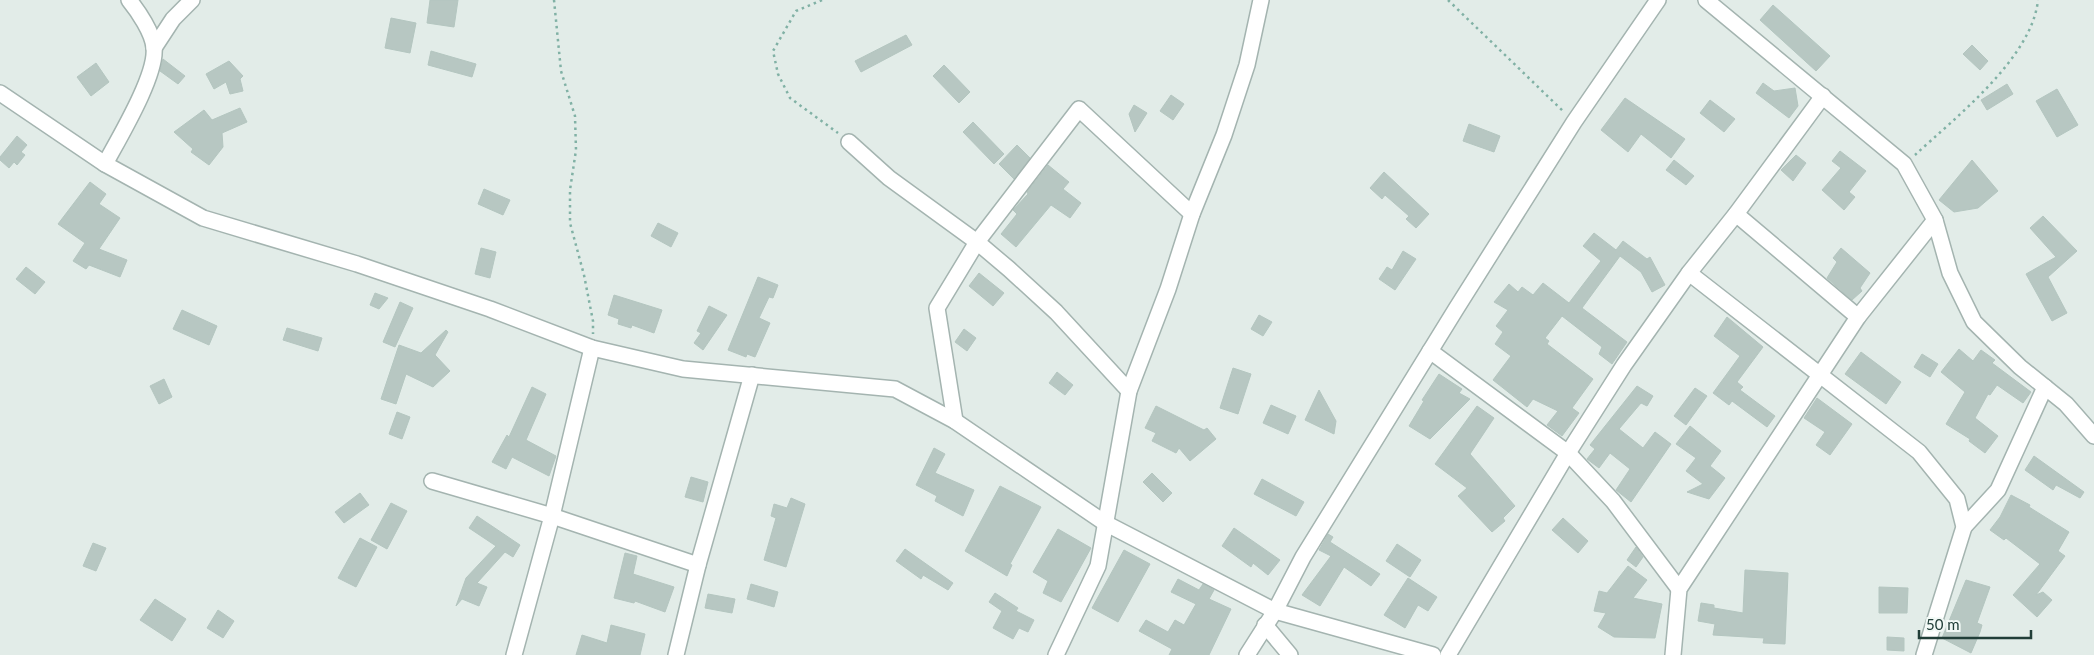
<svg xmlns="http://www.w3.org/2000/svg" width="2094" height="655" viewBox="0 0 2094 655" font-family="Lato,sans-serif">
<rect width="100%" height="100%" fill="#e2ece8"/>
<g fill="#b7c7c2" stroke="#b4c6c0">
<path d="M430,0H458L454,27L427,23Z"/>
<path d="M1773,5L1830,56L1816,71L1760,20Z"/>
<path d="M391,18L416,23L410,53L385,48Z"/>
<path d="M906,35L912,45L861,72L855,61Z"/>
<path d="M1972,45L1988,61L1980,70L1963,54Z"/>
<path d="M431,51L476,64L472,77L428,65Z"/>
<path d="M163,59L185,76L178,84L160,71Z"/>
<path d="M229,61L243,76L240,79L243,91L230,94L226,82L214,89L206,74Z"/>
<path d="M96,63L109,82L91,96L77,77Z"/>
<path d="M944,65L970,92L959,103L933,76Z"/>
<path d="M1763,83L1774,91L1795,88L1798,106L1789,118L1756,93Z"/>
<path d="M2007,84L2013,94L1987,110L1981,100Z"/>
<path d="M2057,89L2078,125L2057,137L2036,101Z"/>
<path d="M1171,95L1184,104L1173,120L1160,111Z"/>
<path d="M1625,98L1685,139L1671,158L1641,134L1628,152L1601,130Z"/>
<path d="M1710,100L1735,119L1724,132L1700,113Z"/>
<path d="M1134,105L1147,113L1135,132L1129,114Z"/>
<path d="M240,108L247,122L222,133L223,147L209,165L191,152L193,149L174,132L204,110L212,120Z"/>
<path d="M973,122L1004,154L994,164L963,132Z"/>
<path d="M1469,124L1500,136L1494,152L1463,141Z"/>
<path d="M17,136L27,145L21,152L25,155L17,165L14,162L9,168L0,160V157Z"/>
<path d="M1017,145L1030,158L1014,179L999,164Z"/>
<path d="M1840,151L1866,171L1849,192L1855,197L1844,210L1822,190L1841,168L1832,161Z"/>
<path d="M1796,155L1806,163L1793,181L1781,170Z"/>
<path d="M1674,160L1694,176L1686,185L1666,170Z"/>
<path d="M1972,160L1998,191L1978,208L1954,212L1939,200Z"/>
<path d="M1048,165L1069,182L1063,189L1081,203L1070,218L1051,205L1016,247L1001,234L1017,214L1013,210L1028,194L1027,192Z"/>
<path d="M1384,172L1429,214L1416,228L1406,219L1409,216L1385,195L1382,199L1370,188Z"/>
<path d="M90,182L106,194L99,204L120,218L99,249L127,260L120,277L89,265L86,269L73,261L85,243L58,224Z"/>
<path d="M484,189L510,200L503,215L478,204Z"/>
<path d="M2043,216L2077,251L2048,277L2067,313L2052,321L2026,274L2056,257L2030,228Z"/>
<path d="M658,223L678,233L671,247L651,236Z"/>
<path d="M1594,233L1616,250L1623,241L1647,259L1650,257L1665,285L1652,292L1641,272L1620,256L1582,308L1627,342L1612,364L1599,354L1602,347L1562,316L1545,338L1549,341L1547,344L1593,379L1572,408L1579,413L1562,436L1547,425L1558,411L1533,399L1527,407L1493,380L1511,356L1495,344L1503,332L1496,326L1508,310L1494,302L1509,284L1518,292L1522,287L1533,295L1543,283L1569,303L1601,261L1583,246Z"/>
<path d="M481,248L496,252L490,278L475,274Z"/>
<path d="M1841,248L1870,273L1860,288L1862,291L1852,300L1827,278L1837,262L1833,258Z"/>
<path d="M1403,251L1416,259L1395,290L1379,279L1387,267L1392,270Z"/>
<path d="M26,267L45,282L35,294L16,279Z"/>
<path d="M979,273L1004,293L993,306L969,286Z"/>
<path d="M758,277L778,285L773,298L769,297L759,318L770,323L755,357L747,354L746,357L728,350Z"/>
<path d="M375,293L388,298L379,309L370,305Z"/>
<path d="M614,295L662,310L654,333L632,325L631,328L618,324L619,319L608,315Z"/>
<path d="M400,302L413,308L395,347L383,342Z"/>
<path d="M709,306L727,315L703,350L694,343L701,333L697,331Z"/>
<path d="M182,310L217,326L209,345L173,329Z"/>
<path d="M1259,315L1272,322L1263,336L1251,329Z"/>
<path d="M1727,317L1763,347L1737,382L1743,387L1740,390L1775,416L1767,427L1732,401L1729,405L1713,393L1740,356L1714,336Z"/>
<path d="M287,328L322,338L318,351L283,340Z"/>
<path d="M964,329L976,338L967,351L955,342Z"/>
<path d="M446,330L448,332L435,355L450,371L433,387L406,374L396,404L381,399L399,345L421,353Z"/>
<path d="M1959,349L1973,361L1981,350L1995,360L1992,363L2031,392L2023,403L1997,385L1990,395L1988,394L1975,418L1998,436L1985,453L1969,441L1970,439L1946,424L1965,392L1941,372Z"/>
<path d="M1861,352L1901,382L1886,404L1845,374Z"/>
<path d="M1922,354L1938,364L1930,377L1914,367Z"/>
<path d="M1233,368L1251,374L1238,414L1220,408Z"/>
<path d="M1057,372L1073,385L1065,395L1049,383Z"/>
<path d="M1439,374L1462,389L1459,393L1470,399L1430,439L1409,426L1424,401L1422,400Z"/>
<path d="M164,379L172,397L159,404L150,386Z"/>
<path d="M1637,386L1653,396L1647,406L1641,403L1619,429L1643,448L1655,432L1671,444L1631,502L1616,490L1630,469L1610,453L1599,468L1587,459L1595,449L1590,445Z"/>
<path d="M532,387L546,394L526,440L556,456L549,476L512,457L506,469L492,462L507,435L509,437Z"/>
<path d="M1695,388L1707,396L1686,425L1674,416Z"/>
<path d="M1319,390L1336,421L1334,434L1305,420Z"/>
<path d="M1817,398L1852,424L1830,455L1816,445L1825,432L1804,418Z"/>
<path d="M1271,405L1296,416L1288,434L1263,423Z"/>
<path d="M1156,406L1204,430L1207,428L1216,439L1190,461L1179,448L1176,453L1152,441L1156,433L1145,428Z"/>
<path d="M1477,406L1494,418L1470,454L1515,506L1503,518L1505,521L1492,532L1458,496L1467,488L1435,464Z"/>
<path d="M397,412L410,417L402,439L389,434Z"/>
<path d="M1690,426L1721,451L1710,466L1725,478L1709,499L1687,492L1703,484L1686,471L1696,458L1676,444Z"/>
<path d="M934,448L945,454L935,473L974,490L963,516L935,501L937,496L916,485Z"/>
<path d="M2034,456L2084,492L2080,498L2056,485L2053,490L2025,470Z"/>
<path d="M1152,473L1172,493L1163,502L1143,482Z"/>
<path d="M691,477L708,482L703,502L685,497Z"/>
<path d="M1262,479L1304,502L1296,516L1254,494Z"/>
<path d="M1000,486L1041,507L1010,564L1012,565L1007,576L965,551Z"/>
<path d="M360,493L369,505L344,523L335,512Z"/>
<path d="M2011,495L2030,505L2029,507L2069,532L2058,551L2065,556L2036,595L2043,592L2052,600L2037,617L2013,595L2040,564L2006,538L2004,540L1990,530L2000,517Z"/>
<path d="M791,498L805,504L786,567L764,560L776,518L771,516L774,504L787,508Z"/>
<path d="M391,503L407,511L387,549L371,540Z"/>
<path d="M477,516L520,545L513,557L505,552L477,583L487,587L479,606L462,599L456,606L466,578L496,546L469,528Z"/>
<path d="M1563,518L1588,541L1578,553L1552,530Z"/>
<path d="M1234,528L1280,560L1268,575L1253,563L1251,567L1222,546Z"/>
<path d="M1058,529L1091,548L1061,602L1043,593L1048,581L1033,572Z"/>
<path d="M1328,534L1333,537L1330,542L1380,574L1371,586L1344,567L1320,606L1302,595L1331,556L1319,550Z"/>
<path d="M360,538L377,547L356,587L338,578Z"/>
<path d="M93,543L106,548L96,571L83,566Z"/>
<path d="M1397,544L1421,560L1410,577L1386,561Z"/>
<path d="M1636,547L1643,557L1636,567L1627,560Z"/>
<path d="M905,549L953,583L948,590L923,575L921,579L896,561Z"/>
<path d="M1124,550L1150,564L1118,622L1092,608Z"/>
<path d="M625,553L637,556L633,574L674,587L665,612L635,601L634,603L614,598Z"/>
<path d="M1628,566L1647,580L1633,598L1662,604L1655,638L1614,637L1598,627L1606,613L1594,611L1599,591L1607,593Z"/>
<path d="M1745,570L1788,573L1785,644L1763,643L1764,638L1713,635L1715,624L1698,621L1701,603L1714,605V608L1743,613Z"/>
<path d="M1408,578L1437,597L1428,611L1418,605L1405,628L1384,615Z"/>
<path d="M1178,579L1199,590L1203,584L1214,590L1209,599L1231,609L1209,655H1169L1172,649L1139,631L1146,620L1168,632L1175,620L1184,625L1196,604L1171,592Z"/>
<path d="M1966,580L1990,587L1977,623L1982,625L1980,632L1971,653L1942,638Z"/>
<path d="M751,584L778,592L774,607L747,599Z"/>
<path d="M1879,587L1908,588L1907,613H1879Z"/>
<path d="M995,593L1018,608L1016,611L1034,620L1028,632L1019,628L1013,639L993,628L1002,611L989,602Z"/>
<path d="M708,594L735,599L732,613L705,608Z"/>
<path d="M155,599L186,619L172,641L140,620Z"/>
<path d="M218,610L234,621L223,638L207,628Z"/>
<path d="M611,625L645,634L640,655H576L582,635L607,643Z"/>
<path d="M1887,637L1904,638V651L1887,650Z"/>
</g>
<g fill="none" stroke-linecap="round" stroke-linejoin="round">
<defs>
<g id="minor">
<path d="M1706,0L1904,164L1935,220L1950,273L1974,322L2020,367L2066,404L2094,436"/>
<path d="M154,48L173,19L192,0"/>
<path d="M0,93L105,164L203,218L357,264L490,309L592,348L683,369L895,389L955,421L1105,523L1275,611L1433,655"/>
<path d="M849,142L889,178L977,242L1009,269L1056,312L1129,391"/>
<path d="M105,164C119,138 157,75 154,48C153,33 138,11 129,0"/>
<path d="M1736,214L1858,317"/>
<path d="M1689,273L1919,452L1957,499L1964,527L1924,655"/>
<path d="M1430,351L1568,453L1613,501L1679,589"/>
<path d="M955,421L937,308L977,242L1079,109L1192,214"/>
<path d="M432,481L552,516L698,565"/>
<path d="M1964,527L1998,490L2045,387"/>
<path d="M1265,625L1290,655"/>
<path d="M514,655L552,516L592,348"/>
<path d="M676,655L698,565L752,375"/>
<path d="M1056,655L1098,566L1129,391L1168,289L1192,214L1224,135L1247,65L1261,0"/>
<path d="M1247,655L1275,611L1303,557L1456,309L1574,122L1658,0"/>
<path d="M1448,655L1568,453L1624,365L1689,273L1736,214L1823,96"/>
<path d="M1673,655L1679,589L1858,317L1935,220"/>
</g>
</defs>
<use href="#minor" stroke="#a4b4b0" stroke-width="18"/>
<g stroke="#81b1a5" stroke-width="2.5" stroke-dasharray="2.5 4" stroke-linecap="butt">
<path d="M554,0L561,71L575,116L576,150L570,190V223L584,275L593,321V334"/>
<path d="M822,0L796,11L773,51L778,74L790,98L838,133"/>
<path d="M1448,0L1564,112"/>
<path d="M1915,155C1956,117 2032,58 2038,0"/>
</g>
<use href="#minor" stroke="#fff" stroke-width="15"/>
</g>
<path d="M1919 630v8h112v-8" fill="none" stroke="#213e38" stroke-width="2.5"/>
<text x="1926" y="630" font-size="15" fill="#213e38" stroke="#f2f9f6" stroke-width="4" paint-order="stroke">50 m</text>
</svg>
